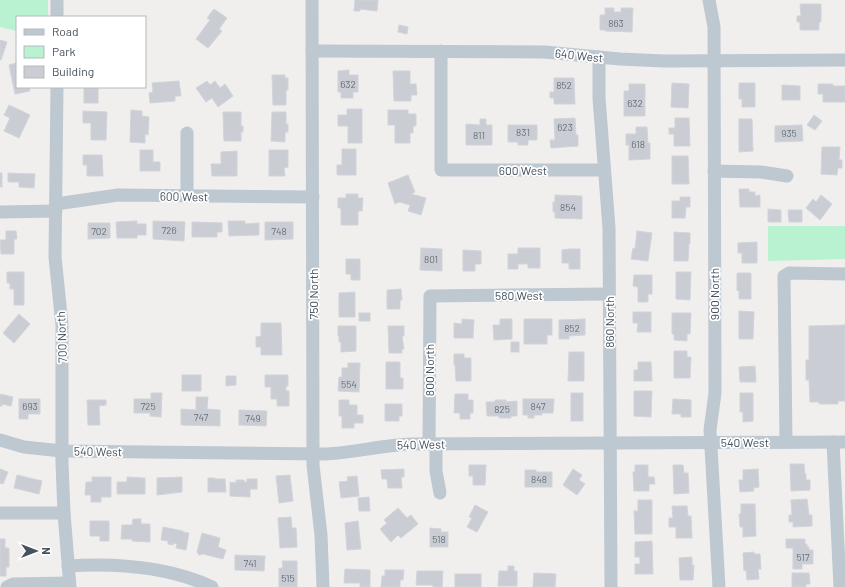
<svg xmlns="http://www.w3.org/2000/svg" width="845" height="587" viewBox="0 0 845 587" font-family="Barlow,sans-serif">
<rect width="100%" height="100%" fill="#f1eeee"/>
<g fill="#b9f2d0">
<path d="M0,0H48V17H17V31L0,27Z"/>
<path d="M768,226H845V259L768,261Z"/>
</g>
<g fill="#cacdd3" stroke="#d1d4da">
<path d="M355,0H378L377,11L360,9V11H354Z"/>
<path d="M800,4H821V22H819V30H800V22H797V16H801Z"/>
<path d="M605,8H614V12H621V8H633L632,32L605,31V30H600V15H605Z"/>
<path d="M214,9L227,18L219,29L222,31L208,48L196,39L210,20L207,18Z"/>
<path d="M399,25L408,27L407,34L398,32Z"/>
<path d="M0,40L7,42L1,60H0Z"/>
<path d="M17,63V87H29L30,91L15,94L9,65Z"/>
<path d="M349,70V75H358V92H353V98H341V92H338V71Z"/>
<path d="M393,71H410V84H416L417,95H411V101H394Z"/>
<path d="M272,75H285V78H288V90H286V105H273Z"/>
<path d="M554,78H574L575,104H554V98H550V92H554Z"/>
<path d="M179,81L181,96H175V101L150,103L149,93L153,92L152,83Z"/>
<path d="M207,81L210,85L215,81L220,88L225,84L233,96L218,107L212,98L206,102L196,88Z"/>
<path d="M672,83L689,84L688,108L671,107Z"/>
<path d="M739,83H755V107H742V99H739Z"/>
<path d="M629,84H645V116H624V91H629Z"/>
<path d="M818,84H833V86H845V102H823V94H818Z"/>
<path d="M782,85L800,86V100H782Z"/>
<rect x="84" y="87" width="14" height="16"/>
<path d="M9,105L30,115L19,138L4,131L10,118L4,115Z"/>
<path d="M347,109H362V143H348V126H338V115H347Z"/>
<path d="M131,110L142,111V116L149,117L148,135L145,134V143L130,142Z"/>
<path d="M388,110H408V114H416V126H413V133H410V143H395V125H388Z"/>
<path d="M83,111L107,112L106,140H91V123H83Z"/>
<path d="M223,112H241V126H243V132H241V141H224Z"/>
<path d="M272,112H286V124H288V132H285V142L271,141Z"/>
<path d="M814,115L822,121L815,130L807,125Z"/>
<path d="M575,118L576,135H578V146L551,148L550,140H555L554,119Z"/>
<path d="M675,118H689L690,146H674V134H669V128H675Z"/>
<path d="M480,119H486V125H492V145H466V124L480,125Z"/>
<path d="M739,119H752L753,151L739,152Z"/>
<path d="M508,125H537V140H528V145H518V142H508Z"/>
<path d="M802,125L803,141L775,142V126Z"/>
<path d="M636,127H647L648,143H650V159L629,160V145H626V134H636Z"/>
<path d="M822,147H840L839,160H842V168H838L837,175L821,174Z"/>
<path d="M342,149H356V175H337V165H342Z"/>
<path d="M140,150H153V162H160V171H140Z"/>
<path d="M269,150H288V167L284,168L285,176H269Z"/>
<path d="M237,151V176H212L211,164H221V152Z"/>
<path d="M83,155H102L103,176H87V165H83Z"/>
<path d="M672,156H688L689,184H672Z"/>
<rect x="0" y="173" width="2" height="14"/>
<path d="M8,173L35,174L34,188L19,187V182H8Z"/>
<path d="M408,175L415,192L411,194L426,198L421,215L408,211L410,205L399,202L395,204L388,183Z"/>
<path d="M739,189H749V192H755V196L760,195V207H740Z"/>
<path d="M346,194H358V198H363L362,211H358V225H341V208H338V198H346Z"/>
<path d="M555,195L582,196V219L555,218V212H553V202H555Z"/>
<path d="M821,195L832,204L820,220L806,208L813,199L816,202Z"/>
<path d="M680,197H690V207H686L685,218H672V201H680Z"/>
<path d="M768,209L781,210V222H768Z"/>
<path d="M788,210H802V222H789Z"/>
<path d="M137,221V224H146V235H137V238H117L116,222Z"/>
<path d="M153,221L185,222L184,241L153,239Z"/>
<path d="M228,221H245V224L259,223V235L229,236Z"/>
<path d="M192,222L222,223V232H217V237H192Z"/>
<path d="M265,222H293V239L265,240Z"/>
<path d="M88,223H110V238L88,239Z"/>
<path d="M6,231H16L17,239H14V254H1L0,240H6Z"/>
<path d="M637,231L652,233L648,261L631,259L633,248L635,249Z"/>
<path d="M674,232L690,233V244H689L688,261H674Z"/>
<path d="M757,242V263H742V253H738V243Z"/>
<path d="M421,248L442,249V271L420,270Z"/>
<path d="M518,248H540V268H528V264H518V269H508V254H518Z"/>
<path d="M569,249H580V269H569V263H562V250Z"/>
<path d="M463,250L481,251V264H475V271H463Z"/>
<path d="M346,259H360V280H351V274H346Z"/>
<path d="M7,272H24V305H14V289H10V283H7Z"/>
<path d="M676,272H691L690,300L676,299Z"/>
<path d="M737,273H751V299H739V290L737,291Z"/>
<path d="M634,275H652V294H648V302H638V287L633,286Z"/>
<path d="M401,289L402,300H400V309H387V290Z"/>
<path d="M355,292V317H339V293Z"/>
<path d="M739,311L754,312L753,339H739Z"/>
<path d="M633,312H651V332H637L638,323H633Z"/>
<rect x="359" y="313" width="11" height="8"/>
<path d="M672,313H691L690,334H687V341L674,340V334H672Z"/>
<path d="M19,314L30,324L14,343L3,333Z"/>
<path d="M462,319L474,320L473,338H454V323L462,324Z"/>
<path d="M500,319H512V339L494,340L493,325H500Z"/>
<path d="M524,319H552V335H547V344H524Z"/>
<path d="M585,319V335L569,336V339H559V320Z"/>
<path d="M261,323H281L282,355H261V347H256V337L261,336Z"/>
<path d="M845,325V401H838V404H819V402H810L809,380H806V360H809V326Z"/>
<path d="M338,326H356V351L341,352V342H339V336H338Z"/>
<path d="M388,326H404V336H402L404,349H402V353H389Z"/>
<rect x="511" y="342" width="8" height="10"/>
<path d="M674,351H687V357H691L690,378H674Z"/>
<path d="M569,352H584V381H568Z"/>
<path d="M454,354H464V358H471V381H456L455,365H454Z"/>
<path d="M386,362H400V378H403V389H386Z"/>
<path d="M638,362H651L652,381H634V370H638Z"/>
<path d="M348,363H360L359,392L338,391L339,377H342V368H348Z"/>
<path d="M755,366L756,382H740L739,367Z"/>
<rect x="182" y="375" width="19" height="16"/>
<path d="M265,375H288V386H286V391H289V406H277V399H271V387H265Z"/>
<path d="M226,376H236V385L226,386Z"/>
<path d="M634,391H652L651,417L634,416Z"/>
<path d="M151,393H162L161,417L150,416V413H134V399H151Z"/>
<rect x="571" y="393" width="12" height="28"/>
<path d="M740,393H753V421L743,422V412H740Z"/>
<path d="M0,394L13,397L11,406L2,404V406H0Z"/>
<path d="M455,394H468V400H473V413H470V419H460V413H454Z"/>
<path d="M196,397H208L207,409L220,410V426L181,425V409L196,410Z"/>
<path d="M19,399H40V414H28V419H19Z"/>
<path d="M523,399H554L553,413H542V415H534V418H528V415H523Z"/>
<path d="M673,399L691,400V417H681V414H672Z"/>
<path d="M87,400H106V405L99,406L100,425H88Z"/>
<path d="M339,400H349V405H357V415H363V423H354V428H342V416H339Z"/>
<path d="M495,400H506V402L517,401V416H511V418H499V416H487L486,402H495Z"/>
<path d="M385,404H402V416H399V421H385Z"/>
<path d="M239,410L267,411L266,426L239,425Z"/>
<path d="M790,464H804L805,474H806V480H810V490L791,491Z"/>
<path d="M469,465H486L485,485H473V476H469Z"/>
<path d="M635,465H648V477H654L655,484H649V491H634L633,472H635Z"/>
<path d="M673,465H683L684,473H688L689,493L674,494Z"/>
<path d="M0,469L8,472L3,484L0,483Z"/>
<path d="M404,469V477H401L402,488H388L387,479H382L381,470Z"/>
<path d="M573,469L582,475L579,480L585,484L577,495L563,485Z"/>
<path d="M758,469L759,487L753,488L754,491L740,492L739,480H743V470Z"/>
<path d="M525,470H536V472H552V487H525Z"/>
<path d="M17,475L42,481L39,494L14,488Z"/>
<path d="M290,475L293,501L279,503L276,476Z"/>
<path d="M357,476L359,496L341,498L339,482L348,481L347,477Z"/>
<path d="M92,477H111V497H101V502H91V495H85L86,482H92Z"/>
<path d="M127,477L145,478V494H117V482H127Z"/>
<path d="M182,477V492L157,495V478Z"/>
<path d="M208,478H215V479H225L226,492H208Z"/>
<path d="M247,479H257V489H250V497L230,496V482L236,483V480H244V482H247Z"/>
<path d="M369,497L370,511H359L358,498Z"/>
<path d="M807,499L809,515H812V526L793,527V522H789V515H792L791,500Z"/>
<path d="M638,500H652V534H635L634,511H638Z"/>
<path d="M741,504H755L756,536L743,537V527H740L739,514H741Z"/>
<path d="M475,505L488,512L477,532L467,527L472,518L469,517Z"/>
<path d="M672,506H687L688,516H691L692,538H676V527H669V518H673Z"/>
<path d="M398,508L407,518L411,515L418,524L401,538L398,535L391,542L380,529L387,523L384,520Z"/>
<path d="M291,517L292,528H296L297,547L280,548L278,518Z"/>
<path d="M133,519H141V524H150V542L132,541V539H121L122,525H132Z"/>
<path d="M90,521H109V541H100V536H90Z"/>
<path d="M358,521L361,549L347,550L345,523Z"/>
<path d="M163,527L183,531V532L189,533L186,550L176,548L177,544L173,543V545L168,544V541L161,540Z"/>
<path d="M430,528L441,529V532H448V547H430Z"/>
<path d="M202,533L220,538L218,547L226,550L223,559L203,554L199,555L197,552Z"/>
<path d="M0,539H5V548H9V567H6V576H0Z"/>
<path d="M786,539H805V544H807V547H809V550H813V564H802V569H793V548H786Z"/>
<path d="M652,541L653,574H635V564H640V557H635V542Z"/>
<path d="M754,552V554H760L761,569H758L759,579L747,580L746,570L744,571L743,553Z"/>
<path d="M235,555L265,556L264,571L235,570Z"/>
<path d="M692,557V565H694L693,580H680L679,558Z"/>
<path d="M282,561H297V587H279V568H283Z"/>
<path d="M508,566H514V571H517V586H498L499,571H508Z"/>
<path d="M345,569L370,570V587H360V583H344Z"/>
<path d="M385,570H404L403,580H400V587H381L382,576H385Z"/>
<path d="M417,571H443L442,587H433V585H416Z"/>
<path d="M534,573L556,574L555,587H533Z"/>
<path d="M792,573H809L810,584H806V587H792Z"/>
<rect x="455" y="574" width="26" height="13"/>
</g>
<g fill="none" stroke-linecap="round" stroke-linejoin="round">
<g stroke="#bdc8d1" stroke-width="13">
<path d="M57,0V17"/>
<path d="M312,0L313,465L321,535L323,587"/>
<path d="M709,0L714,27L715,393L710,430L719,587"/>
<path d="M312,51L545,52L620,59L664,61L845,60"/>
<path d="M441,51V170H604"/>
<path d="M599,57V98L609,228L611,587"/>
<path d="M57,87L55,257L62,325V463L64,513L70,587"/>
<path d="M187,133V196"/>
<path d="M714,171L761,172L787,176"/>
<path d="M56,204L118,195L313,197"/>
<path d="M0,212L56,211"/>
<path d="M0,440L24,447L62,451L324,454C353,453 382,445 412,444L845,442"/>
<path d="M786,442L784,276L789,273L845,274"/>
<path d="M833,442L840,587"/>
<path d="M429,444L430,296L608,294"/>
<path d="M436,444V471L440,493"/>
<path d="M0,513H64"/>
<path d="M68,566C117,563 167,566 212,587"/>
<path d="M7,587L13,584L69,583"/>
</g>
</g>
<g text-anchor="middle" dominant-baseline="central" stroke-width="3.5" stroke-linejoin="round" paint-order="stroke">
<g font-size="10" fill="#66707a">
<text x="616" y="23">863</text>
<text x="348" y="84">632</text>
<text x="564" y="85">852</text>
<text x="635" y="103">632</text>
<text x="565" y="127">623</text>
<text x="523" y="132">831</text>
<text x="789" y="133">935</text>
<text x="479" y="135">811</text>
<text x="638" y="144">618</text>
<text x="568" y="207">854</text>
<text x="169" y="230">726</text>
<text x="99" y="231">702</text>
<text x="279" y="231">748</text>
<text x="431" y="259">801</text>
<text x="572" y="328">852</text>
<text x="349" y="384">554</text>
<text x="30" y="406">693</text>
<text x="148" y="406">725</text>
<text x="538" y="406">847</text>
<text x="502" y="409">825</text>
<text x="201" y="417">747</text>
<text x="253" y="418">749</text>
<text x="539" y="479">848</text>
<text x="439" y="539">518</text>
<text x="803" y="557">517</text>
<text x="250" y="563">741</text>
<text x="288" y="578">515</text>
</g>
<g font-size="12" fill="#45515d" stroke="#fff">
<text transform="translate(579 55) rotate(6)">640 West</text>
<text x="523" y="170">600 West</text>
<text transform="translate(184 196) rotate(1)">600 West</text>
<text transform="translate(313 294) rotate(-90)">750 North</text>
<text transform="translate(714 294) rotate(-90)">900 North</text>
<text x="519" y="295">580 West</text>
<text transform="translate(609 322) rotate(-90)">860 North</text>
<text transform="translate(61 337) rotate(-92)">700 North</text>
<text transform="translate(429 370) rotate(-90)">800 North</text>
<text x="745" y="442">540 West</text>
<text transform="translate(421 444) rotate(-1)">540 West</text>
<text transform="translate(98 451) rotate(1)">540 West</text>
</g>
</g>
<rect x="16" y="16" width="130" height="72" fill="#ffffff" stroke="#b5b9be"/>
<rect x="24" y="29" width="20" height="6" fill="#bdc8d1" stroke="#b5b9be"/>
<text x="52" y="36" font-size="12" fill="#45515d">Road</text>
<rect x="24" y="46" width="20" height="12" fill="#b9f2d0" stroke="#b5b9be"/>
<text x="52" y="56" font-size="12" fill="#45515d">Park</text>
<rect x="24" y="66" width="20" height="12" fill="#cacdd3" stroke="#b5b9be"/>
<text x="52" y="76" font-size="12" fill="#45515d">Building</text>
<g transform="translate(36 551) rotate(90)" stroke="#ffffff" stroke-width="3" paint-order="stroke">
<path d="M0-3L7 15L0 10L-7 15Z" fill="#45515d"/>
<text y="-6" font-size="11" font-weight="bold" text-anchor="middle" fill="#45515d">N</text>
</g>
</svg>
